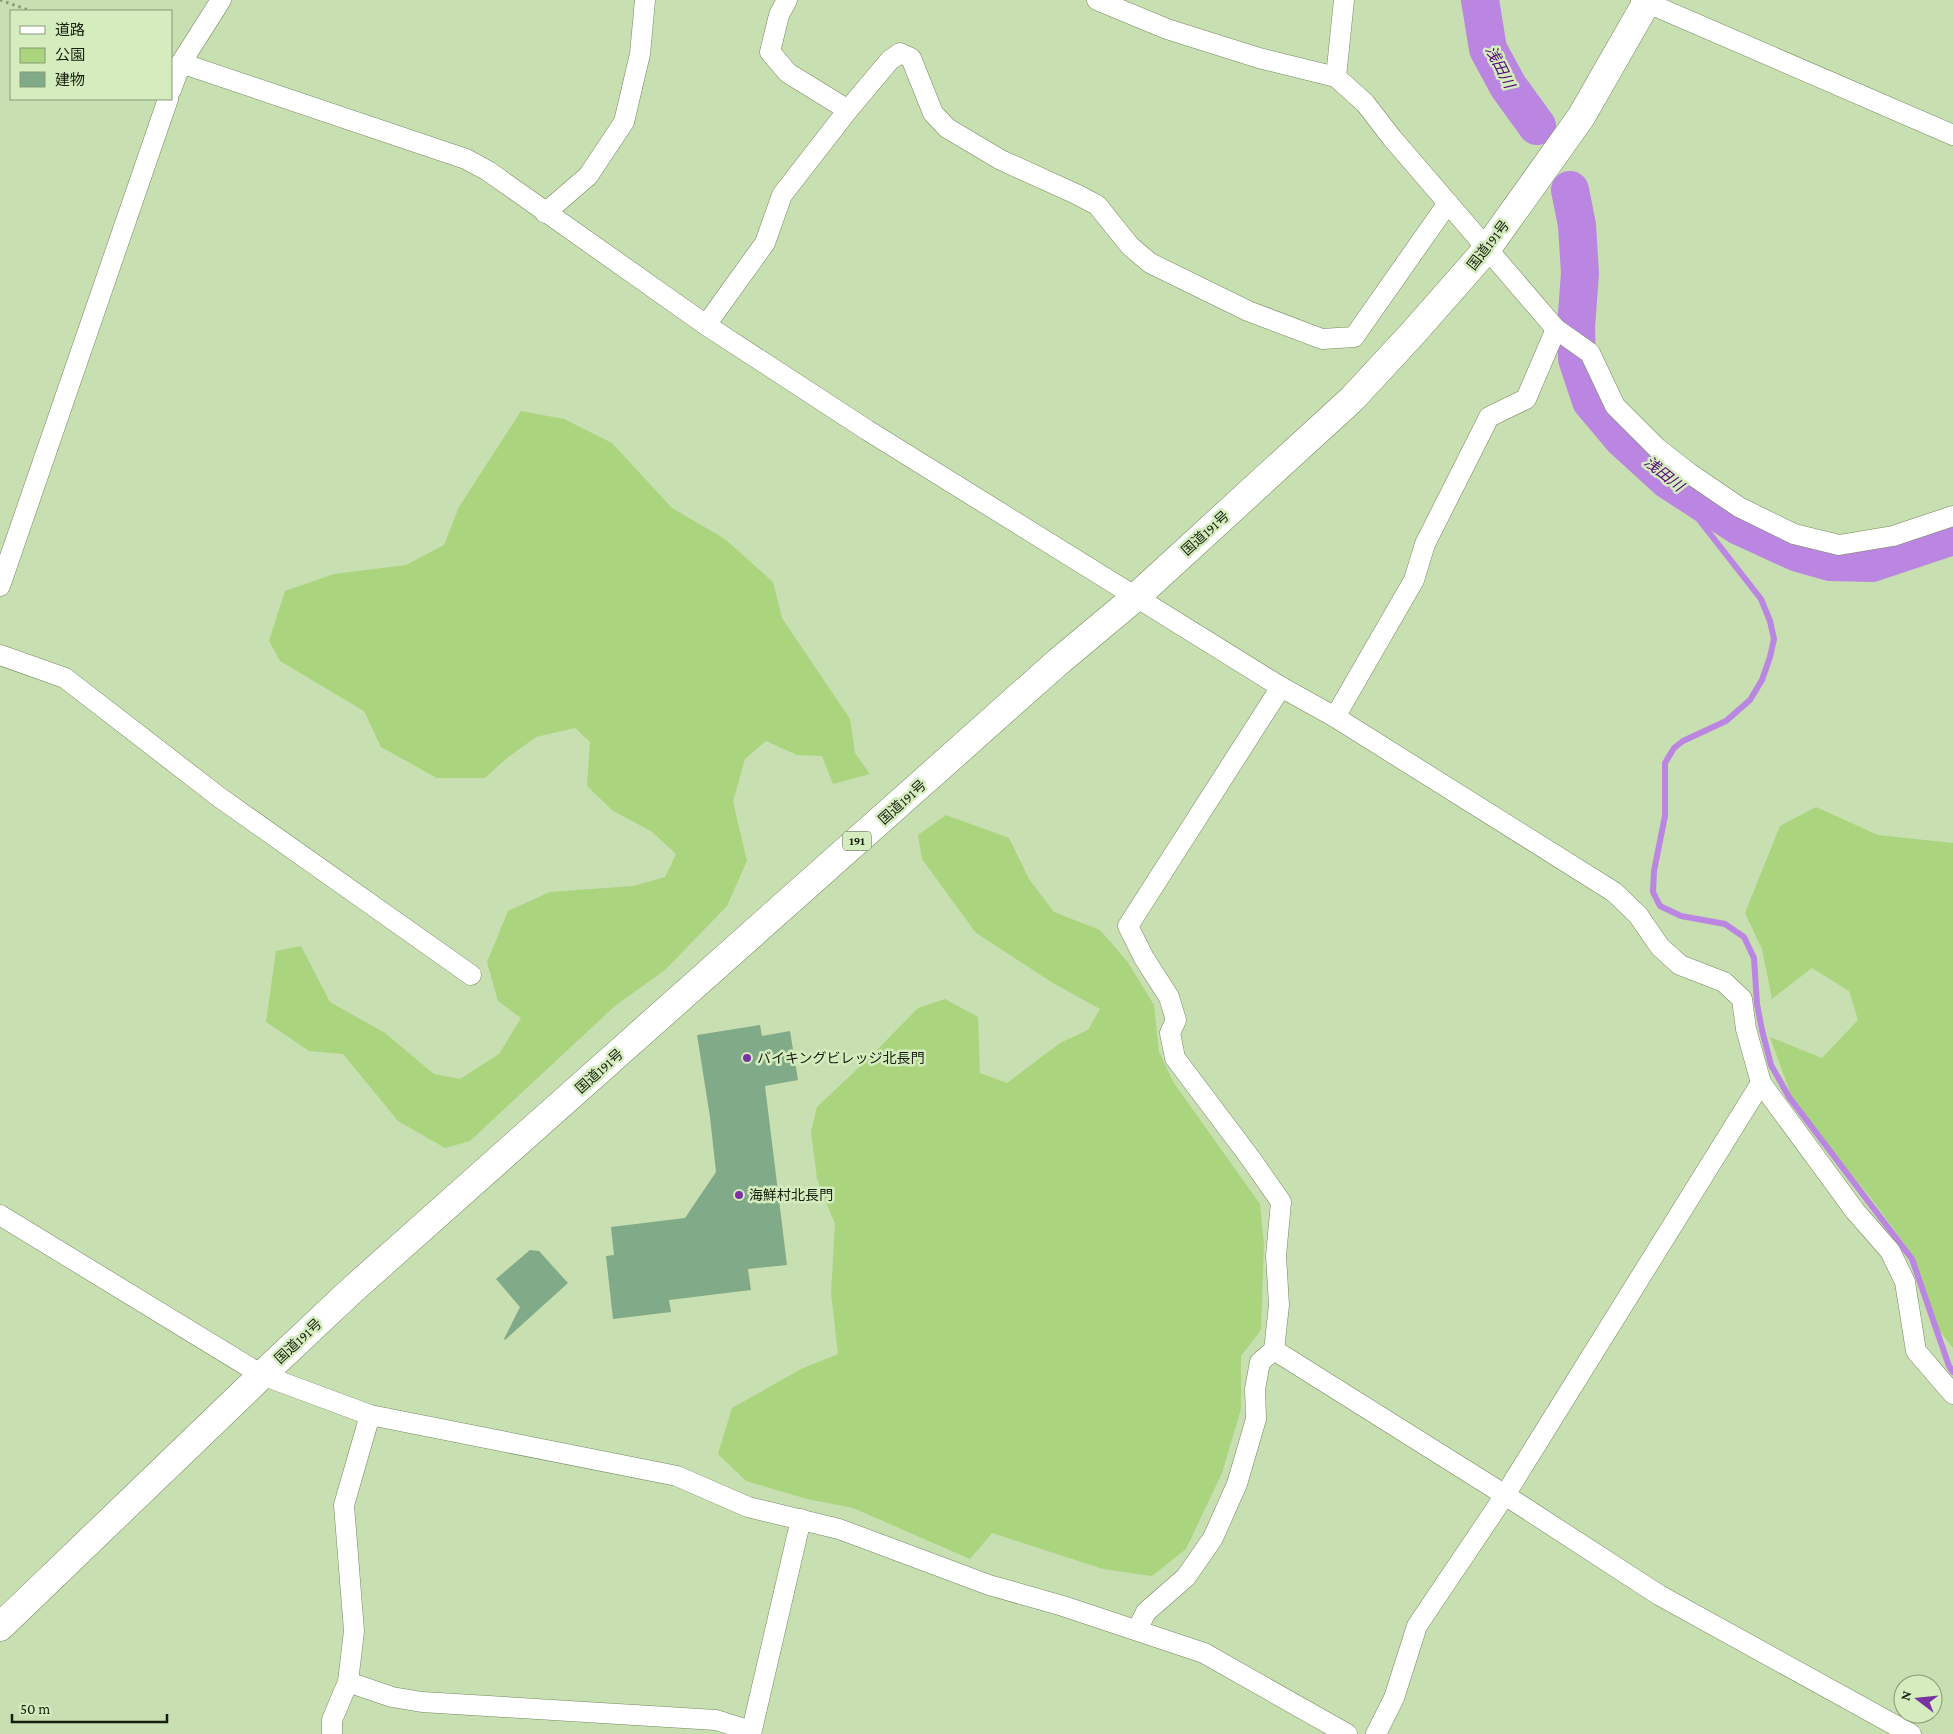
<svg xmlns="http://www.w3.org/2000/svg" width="1953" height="1734" viewBox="0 0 1953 1734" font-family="'Crimson Pro','Noto Sans JP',serif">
<rect width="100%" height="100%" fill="#c8dfb1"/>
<g fill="#abd47e">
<path d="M521,411L564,419L612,443L672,508L725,539L773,582L782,618L850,719L855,753L870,774L833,784L822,756L797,755L766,741L745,759L733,802L747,861L727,906L665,970L616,1005L470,1141L445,1148L398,1121L343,1054L309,1051L266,1022L276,951L301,946L330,1002L385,1033L434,1074L460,1079L499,1054L521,1018L498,1001L487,962L508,911L550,892L633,886L665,877L676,854L651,831L613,811L587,786L590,742L575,728L536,737L507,758L485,778H437L381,747L364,711L280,661L269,641L285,591L334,574L406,565L444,545L459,507Z"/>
<path d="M1816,807L1878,835L1953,843V1348L1935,1325L1914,1257L1871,1198L1795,1106L1770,1037L1822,1058L1858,1020L1849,991L1812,968L1772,999L1762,949L1745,913L1780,826Z"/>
<path d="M946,815L1009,838L1029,879L1054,912L1100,930L1127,961L1154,1005L1159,1052L1174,1083L1260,1204L1264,1245L1261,1330L1241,1356V1409L1222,1473L1186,1549L1152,1576L1103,1569L992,1533L970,1559L853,1508L807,1499L746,1481L718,1454L732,1408L801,1369L838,1354L831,1293L835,1224L817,1179L811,1131L817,1107L872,1055L918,1008L945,999L978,1017L980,1073L1007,1083L1060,1043L1088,1030L1100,1009L1053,983L976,933L922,859L918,835Z"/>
</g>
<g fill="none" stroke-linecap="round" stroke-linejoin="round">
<path stroke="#ba86e1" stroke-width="6" d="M1668,480L1761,599L1770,621L1774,639L1770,657L1762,680L1750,700L1726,721L1683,741L1674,748L1665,763V816L1654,871L1653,892L1660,906L1681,916L1725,924L1744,937L1754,958L1757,1004L1762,1030L1771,1065L1789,1097L1912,1259L1949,1366L1953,1372"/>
<g stroke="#ba86e1" stroke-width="38">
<path d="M1480,0L1488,49L1508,86L1537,126"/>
<path d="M1570,190L1577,225L1580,273L1576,327L1577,359L1591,401L1623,439L1668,480L1739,526L1798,553L1830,562L1872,563L1953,536"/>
</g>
</g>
<g fill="#81aa88">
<path d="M760,1025L762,1036L790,1031L798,1080L765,1086L787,1265L748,1269L751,1290L669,1300L671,1312L613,1319L606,1256L614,1255L611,1227L685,1218L716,1172L710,1117L697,1035Z"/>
<path d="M530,1250L539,1251L568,1283L505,1340L504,1339L520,1307L496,1279Z"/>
</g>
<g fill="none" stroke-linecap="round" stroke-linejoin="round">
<defs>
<g id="minor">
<path d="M787,0L779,15L770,52L788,73L848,110"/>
<path d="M1097,0L1167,29L1259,58L1336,77L1365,103L1392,138L1556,329L1590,353L1615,406L1657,448L1689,473L1739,507L1794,534L1839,545L1893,536L1953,516"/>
<path d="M1641,0L1953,135"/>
<path d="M181,63L466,159L488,171L706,325L867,430L1281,687L1335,717L1614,892L1638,915L1660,947L1680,965L1724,982L1742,999L1746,1029L1761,1083L1855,1211L1890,1251L1905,1282L1916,1351L1953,1394"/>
<path d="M1336,77L1344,0"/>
<path d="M171,90L181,63L221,0"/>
<path d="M545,213L588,176L624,122L640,54L645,0"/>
<path d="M706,325L765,243L782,195L848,110L890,60L900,53L911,58L933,113L947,128L1001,160L1076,194L1097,205L1130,246L1150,263L1248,311L1322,339L1354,337L1448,203"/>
<path d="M0,586L168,99"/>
<path d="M0,655L65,678L219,797L471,975"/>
<path d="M1335,717L1414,580L1425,544L1489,417L1526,399L1556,329"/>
<path d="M0,1215L262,1375L370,1415L677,1476L748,1507L839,1529L989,1585L1063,1606L1204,1653L1347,1734"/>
<path d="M1274,1350L1505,1495L1659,1595L1911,1734"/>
<path d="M1137,1630L1146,1612L1186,1577L1213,1538L1237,1484L1256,1419L1255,1389L1260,1362L1274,1350L1279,1305L1276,1256L1281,1202L1251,1159L1175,1058L1170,1033L1176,1020L1169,997L1144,958L1128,926L1281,687"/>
<path d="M348,1682L392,1697L422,1702L716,1720L751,1731"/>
<path d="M332,1734V1720L348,1682L354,1631L344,1505L370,1415"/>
<path d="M751,1734L801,1519"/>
<path d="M1376,1734L1394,1698L1417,1626L1505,1495L1761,1083"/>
</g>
<path id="trunk" d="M0,1627L262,1375L351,1291L1058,662L1137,596L1352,399L1414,332L1486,250L1581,117L1648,0"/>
</defs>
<use href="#minor" stroke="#758a5f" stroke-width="21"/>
<use href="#trunk" stroke="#758a5f" stroke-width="29"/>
<path stroke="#899a77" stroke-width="3" stroke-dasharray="2.5 4" stroke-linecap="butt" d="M0,0L31,11"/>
<use href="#minor" stroke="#fff" stroke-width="20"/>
<use href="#trunk" stroke="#fff" stroke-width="28"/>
</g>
<g fill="#7931a4" stroke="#d5ecbe" stroke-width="2">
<circle cx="747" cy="1058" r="5"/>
<circle cx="739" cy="1195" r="5"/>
</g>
<g text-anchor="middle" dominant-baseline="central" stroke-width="5" stroke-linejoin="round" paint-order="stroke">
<rect fill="#d5ecbe" stroke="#505c43" stroke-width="1" x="843" y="831.5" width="28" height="19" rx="4"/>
<g font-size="12" font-weight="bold" fill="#171f0e">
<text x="857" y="841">191</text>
</g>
<g font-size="14" fill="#171f0e" stroke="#d5ecbe">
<text transform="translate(1488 245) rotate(-52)">国道191号</text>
<text transform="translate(1205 533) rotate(-42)">国道191号</text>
<text transform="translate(902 802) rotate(-42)">国道191号</text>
<text transform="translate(599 1071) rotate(-42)">国道191号</text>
<text transform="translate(298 1341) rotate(-43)">国道191号</text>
</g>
<g font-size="14" fill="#171f0e" stroke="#d5ecbe" text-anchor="start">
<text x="757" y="1058">バイキングビレッジ北長門</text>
<text x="749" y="1195">海鮮村北長門</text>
</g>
<g font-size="15" font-style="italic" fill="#520377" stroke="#d5ecbe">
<text transform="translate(1500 67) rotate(63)">浅田川</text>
<text transform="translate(1664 474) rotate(39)">浅田川</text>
</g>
</g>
<rect x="10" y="10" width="162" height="90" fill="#d5ecbe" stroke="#899a78"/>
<rect x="20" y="26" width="25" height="8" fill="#ffffff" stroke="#899a78"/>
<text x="55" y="35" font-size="15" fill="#171f0e">道路</text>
<rect x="20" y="48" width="25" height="15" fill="#abd47e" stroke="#899a78"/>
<text x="55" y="60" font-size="15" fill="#171f0e">公園</text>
<rect x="20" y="72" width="25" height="15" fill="#81aa88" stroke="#899a78"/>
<text x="55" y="85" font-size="15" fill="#171f0e">建物</text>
<g transform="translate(1918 1699) rotate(286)"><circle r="24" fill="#d5ecbe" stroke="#899a78"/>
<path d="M0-4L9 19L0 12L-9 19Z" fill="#7931a4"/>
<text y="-8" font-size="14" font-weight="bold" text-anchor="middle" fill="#171f0e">N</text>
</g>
<path d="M12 1714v8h155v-8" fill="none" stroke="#171f0e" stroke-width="2.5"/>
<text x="20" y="1714" font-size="15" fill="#171f0e" stroke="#d5ecbe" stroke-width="4" paint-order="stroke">50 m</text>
</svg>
